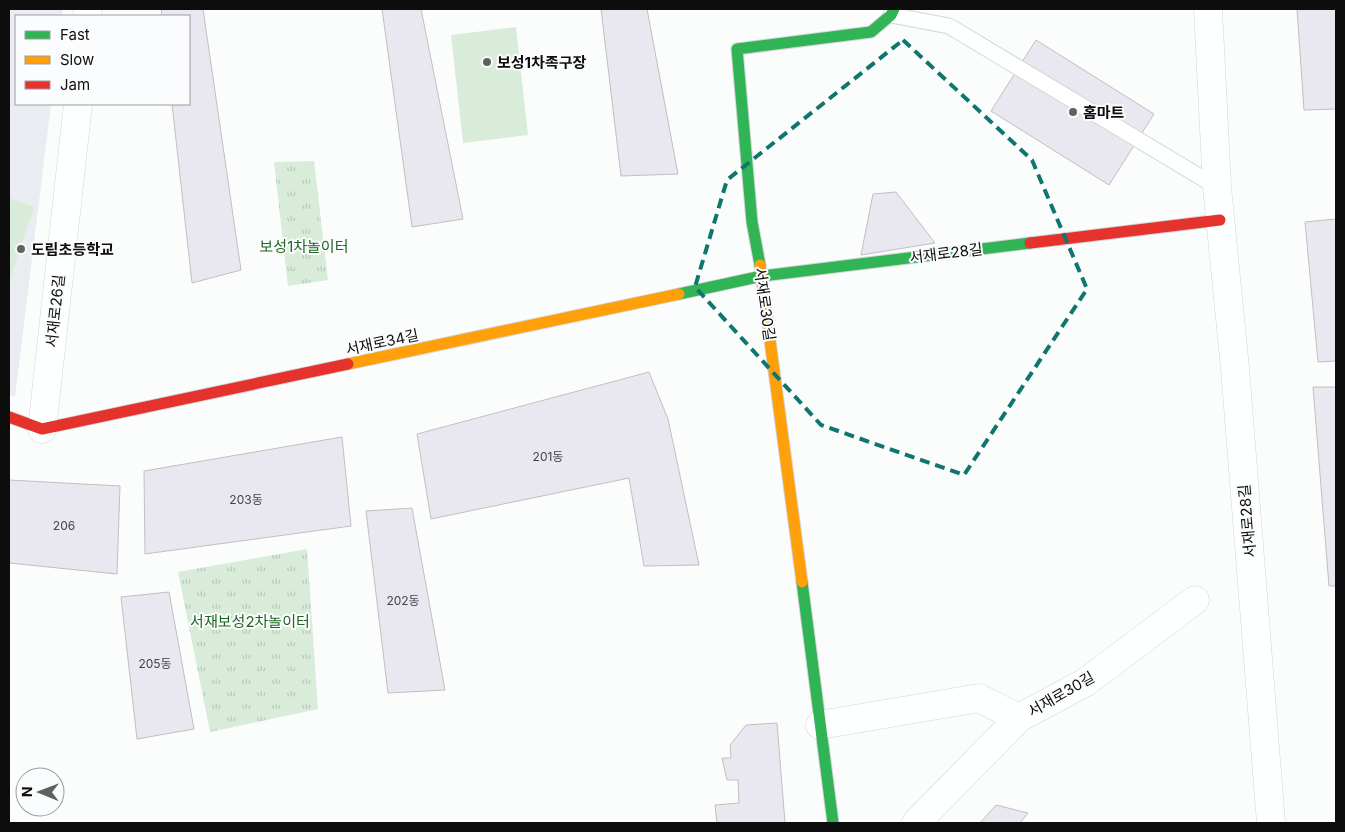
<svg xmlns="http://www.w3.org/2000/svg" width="1345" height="832" viewBox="0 0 1345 832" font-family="Inter,'Noto Sans KR',sans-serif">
<defs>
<pattern id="park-tufts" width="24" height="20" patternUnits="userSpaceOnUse" patternTransform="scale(1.25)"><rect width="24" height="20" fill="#d9ecd9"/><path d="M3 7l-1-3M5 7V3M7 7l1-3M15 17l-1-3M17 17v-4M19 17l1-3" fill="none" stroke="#b9c9b9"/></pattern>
</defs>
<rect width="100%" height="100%" fill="#fbfcfc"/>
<path fill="#e9edf2" d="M9,9H63L62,16H16V104H51L15,397L9,394Z"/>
<g fill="#d9ecd9">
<path d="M516,27L528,135L463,143L451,35Z"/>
<path d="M9,198L34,207L9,282Z"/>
</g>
<g fill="url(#park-tufts)">
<path d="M314,161L328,280L288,286L274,162Z"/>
<path d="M307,549L318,709L210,732L178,572Z"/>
</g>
<g fill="#e9e7f0" stroke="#c0c0c0">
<path d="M161,9H203L241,270L192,283L172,104H189V16H162Z"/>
<path d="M382,9H421L463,219L412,227Z"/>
<path d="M601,9H647L678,174L621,176Z"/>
<path d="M1297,9H1336V109L1304,110Z"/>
<path d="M1036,40L1154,114L1109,185L991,111Z"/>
<path d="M896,192L935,243L861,255L873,194Z"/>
<path d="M1336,219V361L1318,362L1305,222Z"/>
<path d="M649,372L668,419L699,565L644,566L629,478L431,519L417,434Z"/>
<path d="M1313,387H1336V586H1329Z"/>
<path d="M342,437L351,526L145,554L144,471Z"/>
<path d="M9,480L120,486L117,574L9,563Z"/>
<path d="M412,508L445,690L388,693L366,511Z"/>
<path d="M169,592L194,729L137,739L121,597Z"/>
<path d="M777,723L785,823H717L715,805L739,803L738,780H727L722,758H731L730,745L746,725Z"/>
<path d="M996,805L1028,813L1020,823H980Z"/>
</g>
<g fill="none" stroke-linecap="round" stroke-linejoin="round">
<defs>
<path id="lane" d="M891,15L949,26L1217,187"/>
<g id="street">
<path d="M1208,9L1217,187L1235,368L1271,823"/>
<path d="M87,16L88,9"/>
<path d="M42,429L78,104"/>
<path d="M820,725L979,698L1019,718"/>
<path d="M916,823L1019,718L1086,682L1195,600"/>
</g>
<g id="fast">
<path d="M760,265L752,222L737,49L871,32L891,15L894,9"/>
<path d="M679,294L762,276L1030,243"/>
<path d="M802,582L833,823"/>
</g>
<g id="slow">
<path d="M760,265L802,582"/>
<path d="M348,364L679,294"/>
</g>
<g id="jam">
<path d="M1030,243L1220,220"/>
<path d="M9,417L42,429L348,364"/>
</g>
</defs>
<use href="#lane" stroke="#d4d6d6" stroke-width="17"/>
<use href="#street" stroke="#d4d6d6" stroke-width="29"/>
<use href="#fast" stroke="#d4d6d6" stroke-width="13"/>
<use href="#slow" stroke="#d4d6d6" stroke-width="13"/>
<use href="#jam" stroke="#d4d6d6" stroke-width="13"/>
<use href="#lane" stroke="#feffff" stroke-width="15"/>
<use href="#street" stroke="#feffff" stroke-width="28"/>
<use href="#fast" stroke="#30b455" stroke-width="11"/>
<use href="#slow" stroke="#ff9f0a" stroke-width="11"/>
<use href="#jam" stroke="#e5322d" stroke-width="11"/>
</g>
<path fill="none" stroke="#0f766e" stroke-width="4" stroke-dasharray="10 6" stroke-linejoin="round" d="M903,40L1032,160L1087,289L964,475L821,425L695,287L727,180Z"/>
<g fill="#606161" stroke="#fafcfd" stroke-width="2">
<circle cx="487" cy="62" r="5"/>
<circle cx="1073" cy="112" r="5"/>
<circle cx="21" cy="249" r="5"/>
</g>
<g text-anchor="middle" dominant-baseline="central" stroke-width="4" stroke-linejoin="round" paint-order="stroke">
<g font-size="12" fill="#444446">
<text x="548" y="456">201동</text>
<text x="246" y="499">203동</text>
<text x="64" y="525">206</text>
<text x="403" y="600">202동</text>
<text x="155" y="663">205동</text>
</g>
<g font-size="15" font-weight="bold" fill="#0d0d0e" stroke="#fafcfd" text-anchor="start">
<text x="497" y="62">보성1차족구장</text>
<text x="1083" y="112">홈마트</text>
<text x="31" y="249">도림초등학교</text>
</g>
<g font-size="15" fill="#206622" stroke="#fafcfd">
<text x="304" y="246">보성1차놀이터</text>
<text x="250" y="621">서재보성2차놀이터</text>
</g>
<g font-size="15" fill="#0d0d0e" stroke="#fafcfd">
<text transform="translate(946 253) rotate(-7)">서재로28길</text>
<text transform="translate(765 304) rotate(82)">서재로30길</text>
<text transform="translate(55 311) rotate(-84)">서재로26길</text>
<text transform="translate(382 342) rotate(-12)">서재로34길</text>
<text transform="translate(1247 521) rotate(-95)">서재로28길</text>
<text transform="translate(1061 694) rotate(-30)">서재로30길</text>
</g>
</g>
<rect width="1345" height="832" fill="none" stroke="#0d0d0e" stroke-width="20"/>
<rect x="15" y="15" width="175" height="90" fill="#fafcfd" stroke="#9b9c9d"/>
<rect x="25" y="31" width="25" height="8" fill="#30b455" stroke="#9b9c9d"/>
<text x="60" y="40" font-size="15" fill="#0d0d0e">Fast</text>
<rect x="25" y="56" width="25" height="8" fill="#ff9f0a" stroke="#9b9c9d"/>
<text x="60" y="65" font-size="15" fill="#0d0d0e">Slow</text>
<rect x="25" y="81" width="25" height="8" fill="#e5322d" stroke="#9b9c9d"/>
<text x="60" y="90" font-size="15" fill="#0d0d0e">Jam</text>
<g transform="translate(40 792) rotate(271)"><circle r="24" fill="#fafcfd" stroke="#9b9c9d"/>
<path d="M0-4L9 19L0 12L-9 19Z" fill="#606161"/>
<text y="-8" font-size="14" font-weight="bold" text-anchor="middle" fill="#0d0d0e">N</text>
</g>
</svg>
